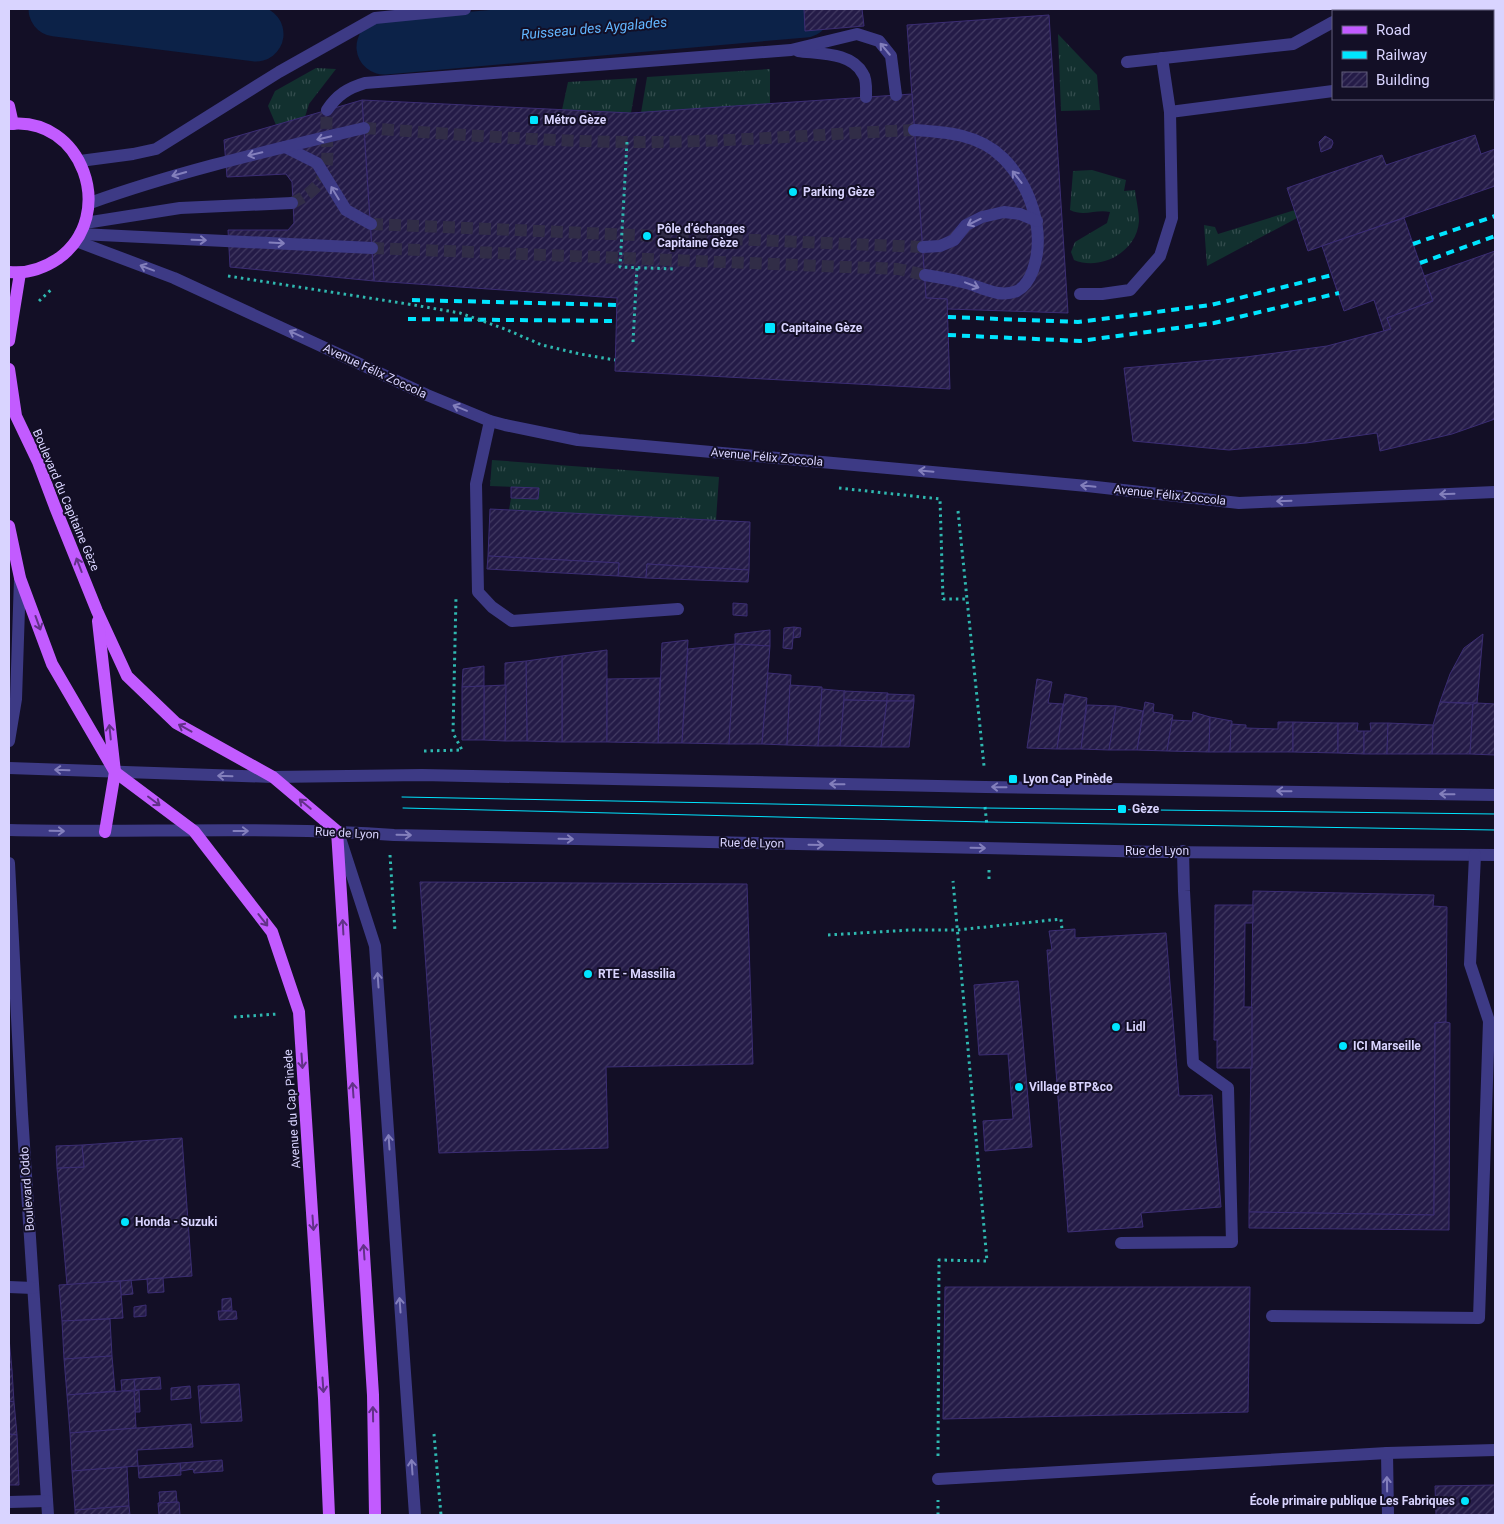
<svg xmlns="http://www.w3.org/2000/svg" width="1504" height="1524" viewBox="0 0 1504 1524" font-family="Roboto,sans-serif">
<defs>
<pattern id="grass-tufts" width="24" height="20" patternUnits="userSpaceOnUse" patternTransform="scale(1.25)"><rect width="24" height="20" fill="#12302f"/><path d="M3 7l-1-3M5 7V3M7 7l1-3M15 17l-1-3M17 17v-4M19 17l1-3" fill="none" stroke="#344d4e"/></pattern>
<pattern id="building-hatch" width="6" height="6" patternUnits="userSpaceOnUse" patternTransform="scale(1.25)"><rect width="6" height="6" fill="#241b47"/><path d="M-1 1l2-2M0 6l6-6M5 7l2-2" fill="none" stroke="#433b63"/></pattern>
</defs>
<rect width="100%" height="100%" fill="#130f26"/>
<g fill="url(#grass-tufts)">
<path d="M215,9H262L263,16Z"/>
<path d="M1058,34L1097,75L1100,110L1061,111Z"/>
<path d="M316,68L336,69L309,104L305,117L276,125L268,106L275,91Z"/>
<path d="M770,69V104L641,113L647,77Z"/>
<path d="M637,78L631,113L562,110L568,82Z"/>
<path d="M1092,170L1126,180L1124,191L1135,190C1136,200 1139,211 1139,221C1137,252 1101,271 1074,260L1071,252L1075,242L1107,223L1110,212C1096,209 1084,217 1070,210L1073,171Z"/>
<path d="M1295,210L1297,218L1207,266L1204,225L1215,227L1218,234Z"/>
<path d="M492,460L719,477L716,520L509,510L511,498L537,499L538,488L490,486Z"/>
</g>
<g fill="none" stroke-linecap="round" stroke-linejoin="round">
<g stroke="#0c2248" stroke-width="55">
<path d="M56,9L256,34"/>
<path d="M384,47L804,10"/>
</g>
</g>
<g fill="url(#building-hatch)" stroke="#3b2d73">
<path d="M804,9H862L864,26L805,31Z"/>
<path d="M1049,15L1068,313L947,309V299L926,298L907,25Z"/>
<path d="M912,94L926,298L947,299L950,389L615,371L617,298L374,281L362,100L631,113Z"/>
<path d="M362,100L374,281L230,267L228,230H288L294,223L292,182L286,174L227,177L224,140Z"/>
<path d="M1475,135L1481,154L1495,149V186L1308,251L1287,188L1382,155L1386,165Z"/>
<path d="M1325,136L1332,140L1333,143L1331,148L1321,152L1319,142Z"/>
<path d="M1404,218L1433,301L1387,318L1391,329L1384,331L1374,300L1344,311L1322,246Z"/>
<path d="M1495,251V419L1452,434L1380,451L1377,433L1306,443L1229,450L1133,441L1124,368L1246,357L1327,346L1391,329L1387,318L1433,301L1424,276Z"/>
<path d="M511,487L539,488L538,499L511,498Z"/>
<path d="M490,509L750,522L749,570L647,564L646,578L618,576L619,563L488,556Z"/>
<path d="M488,556L619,563L618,576L487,569Z"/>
<path d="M647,564L749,570L748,582L646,578Z"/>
<path d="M733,603L747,604V616L733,615Z"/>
<path d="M794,627L801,628L800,637L793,638Z"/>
<path d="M794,627L792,649L783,648L784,628Z"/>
<path d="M770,630V646L735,644V634Z"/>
<path d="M1483,634L1477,703L1440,702L1450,674L1464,648Z"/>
<path d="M688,640L682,743H658L662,643Z"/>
<path d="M735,644L729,744L682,743L688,649Z"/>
<path d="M735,644L770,646L762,744H729Z"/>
<path d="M607,650V742H562V656Z"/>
<path d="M562,656V742L527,741L526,661Z"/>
<path d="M526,661L527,741H505V663Z"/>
<path d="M484,666V686L462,687L463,669Z"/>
<path d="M768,673L791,675L787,745L762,744Z"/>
<path d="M660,678L658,743L607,742V679Z"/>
<path d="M1037,679L1052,682L1048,703L1063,704L1057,749L1027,748Z"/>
<path d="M506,685L505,741L484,740V686Z"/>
<path d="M790,685L822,687L818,746L787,745Z"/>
<path d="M484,686V740H462V687Z"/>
<path d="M822,689L845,691L840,746H818Z"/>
<path d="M844,691L888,693L887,701L844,700Z"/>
<path d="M887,694L914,695V701H887Z"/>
<path d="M1065,694L1087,698L1081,749H1057Z"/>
<path d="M844,700L887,701L881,747L840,746Z"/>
<path d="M887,701H914L909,747H881Z"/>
<path d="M1145,702L1154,704L1153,712L1173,715L1167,751L1137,750Z"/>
<path d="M1440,702L1473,704L1470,754H1432L1433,725Z"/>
<path d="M1477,703L1495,704V755L1470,754L1473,704Z"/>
<path d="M1087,705L1116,706L1109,750L1081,749Z"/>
<path d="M1116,706L1143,711L1137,750H1109Z"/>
<path d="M1193,712L1210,717L1209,752L1167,751L1172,720L1192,721Z"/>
<path d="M1210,717L1232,721L1230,752H1209Z"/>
<path d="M1278,722H1293V752H1230L1231,724L1246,725V728L1278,729Z"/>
<path d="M1293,722L1338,723V753L1293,752Z"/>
<path d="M1338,723H1358L1357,731H1364V754L1338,753Z"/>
<path d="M1370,723H1388L1387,754H1364V731H1371Z"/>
<path d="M1388,723L1433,725L1432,754H1387Z"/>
<path d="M420,882L747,884L753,1064L606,1067L608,1148L439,1153Z"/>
<path d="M1253,891L1434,895L1433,906L1447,907L1446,1022L1435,1023L1434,1215L1249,1212Z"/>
<path d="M1215,905H1253V923H1245L1244,1007H1252V1068H1217V1040H1214Z"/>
<path d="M1075,929V938L1166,933L1179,1096L1212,1095L1221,1207L1141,1213L1143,1227L1068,1232L1047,950H1052L1049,931Z"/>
<path d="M1018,981L1032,1147L985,1151L983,1121L1013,1119L1008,1054L979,1055L974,985Z"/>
<path d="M1446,1022L1450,1023L1449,1230L1249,1228V1212L1434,1215L1435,1023Z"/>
<path d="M182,1138L192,1276L67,1285L57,1168L84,1167L82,1145Z"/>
<path d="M82,1145L84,1167L57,1168L56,1146Z"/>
<path d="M163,1278L164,1292L148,1293L147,1279Z"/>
<path d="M131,1280L133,1294L121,1295L120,1281Z"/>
<path d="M120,1281L123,1318L62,1321L59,1285Z"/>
<path d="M945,1287H1250L1248,1412L943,1419Z"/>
<path d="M231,1298L232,1310L222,1311V1299Z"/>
<path d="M146,1305V1316L134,1317V1307Z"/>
<path d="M218,1311H236L237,1319L219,1320Z"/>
<path d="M110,1319L112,1356L64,1359L62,1321Z"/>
<path d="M9,1338L12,1370L9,1369Z"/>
<path d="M112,1356L115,1391L67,1395L64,1359Z"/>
<path d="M9,1369L12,1370L14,1402L9,1401Z"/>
<path d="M160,1377L161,1389L135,1390L134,1379Z"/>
<path d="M134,1379L135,1390L122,1391L121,1380Z"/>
<path d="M239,1384L242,1421L201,1423L198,1386Z"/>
<path d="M190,1386L191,1398L171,1400V1388Z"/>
<path d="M139,1390L140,1412H135L134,1391Z"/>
<path d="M122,1391H134L136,1428L70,1433L67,1395Z"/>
<path d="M9,1401L14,1402L17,1435L9,1434Z"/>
<path d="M191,1424L193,1447L137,1450L138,1466L72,1471L70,1433Z"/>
<path d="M9,1434L17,1435L19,1485H9Z"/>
<path d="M222,1460L223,1471L194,1473L193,1469L181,1471L180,1463Z"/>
<path d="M180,1463L181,1475L139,1478L138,1466Z"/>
<path d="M127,1467L129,1506L75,1510L72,1471Z"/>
<path d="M1495,1485V1515H1436L1435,1486Z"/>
<path d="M176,1491L177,1502L160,1503L159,1492Z"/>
<path d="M179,1502L180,1515H159L158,1503Z"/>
<path d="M129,1506L130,1515H75V1510Z"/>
</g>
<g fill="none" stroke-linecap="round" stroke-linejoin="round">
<g stroke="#312d47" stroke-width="12" stroke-dasharray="12 6" stroke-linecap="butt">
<path d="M364,128C451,134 538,141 626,142C722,143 818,134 914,130"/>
<path d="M292,203C342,179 323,155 327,110"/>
<path d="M371,224L923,247"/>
<path d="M372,248L898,269L925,275"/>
</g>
<g stroke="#2fb8b0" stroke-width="3" stroke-dasharray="2.5 4" stroke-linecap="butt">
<path d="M627,142L620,267L675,269"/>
<path d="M228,276L408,304"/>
<path d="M39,301L53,288"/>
<path d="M633,342L637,267"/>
<path d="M839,488L940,499L943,599H966"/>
<path d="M958,511L984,766"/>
<path d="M424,751L462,750L453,733L456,597"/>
<path d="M985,807L987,826"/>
<path d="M390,855L395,931"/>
<path d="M989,870V881"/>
<path d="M828,935L910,930H957L1061,919L1062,930"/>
<path d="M234,1017L278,1014"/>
<path d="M434,1434L441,1515"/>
<path d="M938,1456L939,1260L987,1261L953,881"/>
<path d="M938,1515V1500"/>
</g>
<g stroke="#3d3a85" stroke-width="12">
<path d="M1352,11L1371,9"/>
<path d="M798,51C819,54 852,52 863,74C867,79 866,91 866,97"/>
<path d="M1127,62L1293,44L1333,22"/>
<path d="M327,110C337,95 348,88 365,83L791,50L857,34L879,41L891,56L896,95"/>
<path d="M1170,112L1333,91"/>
<path d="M914,130C946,132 979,134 1003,158C1031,186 1046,232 1033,270C1030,278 1025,287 1017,291C998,299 981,286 962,282C950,279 937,277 925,275"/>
<path d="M285,147L317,163L346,210L371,224"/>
<path d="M80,161L133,154L156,149L279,72L375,18L465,9"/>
<path d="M90,203C179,171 272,150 364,128"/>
<path d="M85,223L180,208L292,203"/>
<path d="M80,234L372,248"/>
<path d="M76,241L174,278L427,395L490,421L505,425L578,440L1087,486L1239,503L1495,492"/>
<path d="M923,247L940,246L954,240L966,225L982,217L1004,212L1020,214L1037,221"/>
<path d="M1080,294H1102L1130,290L1160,256L1172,218L1170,112L1162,58"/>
<path d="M490,421L476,484L478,592L492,607L512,621L678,609"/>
<path d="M9,741L16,699L20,578"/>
<path d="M9,768L273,777L422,775L985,787L1495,795"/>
<path d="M9,830C137,833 266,826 394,835L1159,852L1495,855"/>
<path d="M340,838L375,946L415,1515"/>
<path d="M9,863L22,1114L48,1515"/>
<path d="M1121,1243L1232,1242L1228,1088L1193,1063L1184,891L1183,851"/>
<path d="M9,1287L33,1288"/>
<path d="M1272,1316L1479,1318L1489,1021L1470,964L1475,855"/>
<path d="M1387,1453L1388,1515"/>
<path d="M938,1479L1387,1453L1495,1450"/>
<path d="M9,1502L47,1501"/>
</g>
<g stroke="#c25bff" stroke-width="12">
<path d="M9,106L13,124"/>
<path d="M9,124C82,115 118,215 59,258C43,269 28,274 9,272"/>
<path d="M9,341L20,273"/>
<path d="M9,369L16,416L38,462L55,507L97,611L127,676L176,723L273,777L337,831L373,1395L375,1515"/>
<path d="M9,526L20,578L52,664L115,772L194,831L272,932L299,1012L324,1398L329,1515"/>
<path d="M98,621L115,772L105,832"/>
</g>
<g stroke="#00e5ff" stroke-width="1">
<path d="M402,797L985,808L1495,814"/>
<path d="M403,808L987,822L1495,830"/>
</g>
<g stroke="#00e5ff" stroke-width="4" stroke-dasharray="8 6" stroke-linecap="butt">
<path d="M1413,244L1495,216"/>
<path d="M1420,263L1495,236"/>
<path d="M412,300L617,305"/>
<path d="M948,317L1078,322L1211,305L1332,275"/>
<path d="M408,319L616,321"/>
<path d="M948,335L1080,341L1214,323L1339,293"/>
</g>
<path stroke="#2fb8b0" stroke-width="3" stroke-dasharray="2.5 4" stroke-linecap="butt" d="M408,304L460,313L505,329L542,345L580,354L615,360"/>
</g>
<defs><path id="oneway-shaft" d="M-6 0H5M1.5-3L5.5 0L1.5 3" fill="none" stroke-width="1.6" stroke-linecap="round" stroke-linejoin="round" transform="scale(1.25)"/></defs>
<g stroke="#837fbc">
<use href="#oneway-shaft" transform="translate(885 49) rotate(-130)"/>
<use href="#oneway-shaft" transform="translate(324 138) rotate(167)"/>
<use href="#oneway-shaft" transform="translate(255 154) rotate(167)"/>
<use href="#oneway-shaft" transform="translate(179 174) rotate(164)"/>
<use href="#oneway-shaft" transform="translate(1017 177) rotate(-128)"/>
<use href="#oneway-shaft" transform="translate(335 193) rotate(-121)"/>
<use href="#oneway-shaft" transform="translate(974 222) rotate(154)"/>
<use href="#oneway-shaft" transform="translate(199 240) rotate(2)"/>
<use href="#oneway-shaft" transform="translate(277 243) rotate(3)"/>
<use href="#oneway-shaft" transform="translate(147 268) rotate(-159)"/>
<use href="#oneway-shaft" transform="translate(972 285) rotate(21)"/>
<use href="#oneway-shaft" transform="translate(296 334) rotate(-155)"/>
<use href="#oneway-shaft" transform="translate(460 408) rotate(-158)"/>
<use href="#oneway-shaft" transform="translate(926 471) rotate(-175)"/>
<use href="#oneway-shaft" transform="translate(1088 486) rotate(-174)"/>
<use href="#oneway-shaft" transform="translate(1447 494) rotate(178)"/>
<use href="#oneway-shaft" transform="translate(1284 501) rotate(178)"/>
<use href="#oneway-shaft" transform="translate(62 770) rotate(-178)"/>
<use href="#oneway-shaft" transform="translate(225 776) rotate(-178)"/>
<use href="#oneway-shaft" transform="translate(837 784) rotate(-179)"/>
<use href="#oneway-shaft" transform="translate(999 787) rotate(-179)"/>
<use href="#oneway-shaft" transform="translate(1284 791) rotate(-179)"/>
<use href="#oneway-shaft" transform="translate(1447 794) rotate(-179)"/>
<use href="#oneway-shaft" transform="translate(57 831) rotate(1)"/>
<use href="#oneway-shaft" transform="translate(241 831)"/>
<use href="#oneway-shaft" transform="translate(404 835) rotate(1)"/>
<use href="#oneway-shaft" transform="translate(566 839) rotate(1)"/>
<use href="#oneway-shaft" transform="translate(816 845) rotate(1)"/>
<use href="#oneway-shaft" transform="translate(978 848) rotate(1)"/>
<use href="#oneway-shaft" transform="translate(378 980) rotate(-94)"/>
<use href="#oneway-shaft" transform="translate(389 1142) rotate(-94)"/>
<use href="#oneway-shaft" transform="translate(400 1305) rotate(-94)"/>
<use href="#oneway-shaft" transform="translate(412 1467) rotate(-94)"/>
<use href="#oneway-shaft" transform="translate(1387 1484) rotate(-91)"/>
</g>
<g stroke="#623188">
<use href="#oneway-shaft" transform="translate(79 565) rotate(-111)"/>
<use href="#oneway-shaft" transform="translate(38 623) rotate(70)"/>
<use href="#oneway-shaft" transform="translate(185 728) rotate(-151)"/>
<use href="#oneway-shaft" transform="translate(110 732) rotate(-96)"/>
<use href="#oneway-shaft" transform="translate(154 801) rotate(37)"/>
<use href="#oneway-shaft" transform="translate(305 804) rotate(-140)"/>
<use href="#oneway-shaft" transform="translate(263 920) rotate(52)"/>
<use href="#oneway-shaft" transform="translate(343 927) rotate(-93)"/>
<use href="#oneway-shaft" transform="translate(302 1061) rotate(86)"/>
<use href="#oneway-shaft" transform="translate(353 1090) rotate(-94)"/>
<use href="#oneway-shaft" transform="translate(313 1223) rotate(86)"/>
<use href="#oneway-shaft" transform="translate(364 1252) rotate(-94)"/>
<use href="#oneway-shaft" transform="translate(323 1385) rotate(86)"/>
<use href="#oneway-shaft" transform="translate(373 1414) rotate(-91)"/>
</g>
<g fill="#00e5ff" stroke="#130f26" stroke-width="2">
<rect x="529" y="115" width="10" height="10" rx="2.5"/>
<circle cx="793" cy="192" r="5"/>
<circle cx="647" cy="236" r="5"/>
<rect x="764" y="322" width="12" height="12" rx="2.5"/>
<rect x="1008" y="774" width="10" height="10" rx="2.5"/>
<rect x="1117" y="804" width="10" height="10" rx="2.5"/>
<circle cx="588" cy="974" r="5"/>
<circle cx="1116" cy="1027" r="5"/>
<circle cx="1343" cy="1046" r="5"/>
<circle cx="1019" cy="1087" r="5"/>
<circle cx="125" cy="1222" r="5"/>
<circle cx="1465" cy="1501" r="5"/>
</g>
<g text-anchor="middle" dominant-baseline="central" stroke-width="4" stroke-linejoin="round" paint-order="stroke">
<g font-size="12" font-weight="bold" fill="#d9d4ff" stroke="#130f26" text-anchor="start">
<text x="544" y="120">Métro Gèze</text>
<text x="803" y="192">Parking Gèze</text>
<text x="657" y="229">Pôle d’échanges<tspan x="657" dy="14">Capitaine Gèze</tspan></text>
<text x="781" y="328">Capitaine Gèze</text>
<text x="1023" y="779">Lyon Cap Pinède</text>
<text x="1132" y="809">Gèze</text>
<text x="598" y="974">RTE - Massilia</text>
<text x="1126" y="1027">Lidl</text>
<text x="1353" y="1046">ICI Marseille</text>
<text x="1029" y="1087">Village BTP&amp;co</text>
<text x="135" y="1222">Honda - Suzuki</text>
<text x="1455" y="1501" text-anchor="end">École primaire publique Les Fabriques</text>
</g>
<g font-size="12" fill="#d9d4ff" stroke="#130f26">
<text transform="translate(375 371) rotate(25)">Avenue Félix Zoccola</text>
<text transform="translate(767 457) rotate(5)">Avenue Félix Zoccola</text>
<text transform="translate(1170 495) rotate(6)">Avenue Félix Zoccola</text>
<text transform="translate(66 500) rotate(67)">Boulevard du Capitaine Gèze</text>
<text transform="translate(347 833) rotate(3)">Rue de Lyon</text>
<text transform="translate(752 843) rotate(1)">Rue de Lyon</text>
<text x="1157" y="851">Rue de Lyon</text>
<text transform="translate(292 1109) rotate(-94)">Avenue du Cap Pinède</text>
<text transform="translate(27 1189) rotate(-94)">Boulevard Oddo</text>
</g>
<g font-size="14" font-style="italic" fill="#62b6ff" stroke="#130f26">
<text transform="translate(594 28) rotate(-5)">Ruisseau des Aygalades</text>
</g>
</g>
<rect width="1504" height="1524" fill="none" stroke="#d9d4ff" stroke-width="20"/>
<rect x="1332" y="10" width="162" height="90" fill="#130f26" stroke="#625e7d"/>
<rect x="1342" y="26" width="25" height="8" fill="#c25bff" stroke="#625e7d"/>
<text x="1376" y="35" font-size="15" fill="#d9d4ff">Road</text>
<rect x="1342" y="51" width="25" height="8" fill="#00e5ff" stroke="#625e7d"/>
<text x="1376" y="60" font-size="15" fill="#d9d4ff">Railway</text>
<rect x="1342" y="72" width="25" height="15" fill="url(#building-hatch)" stroke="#625e7d"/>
<text x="1376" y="85" font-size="15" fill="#d9d4ff">Building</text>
</svg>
